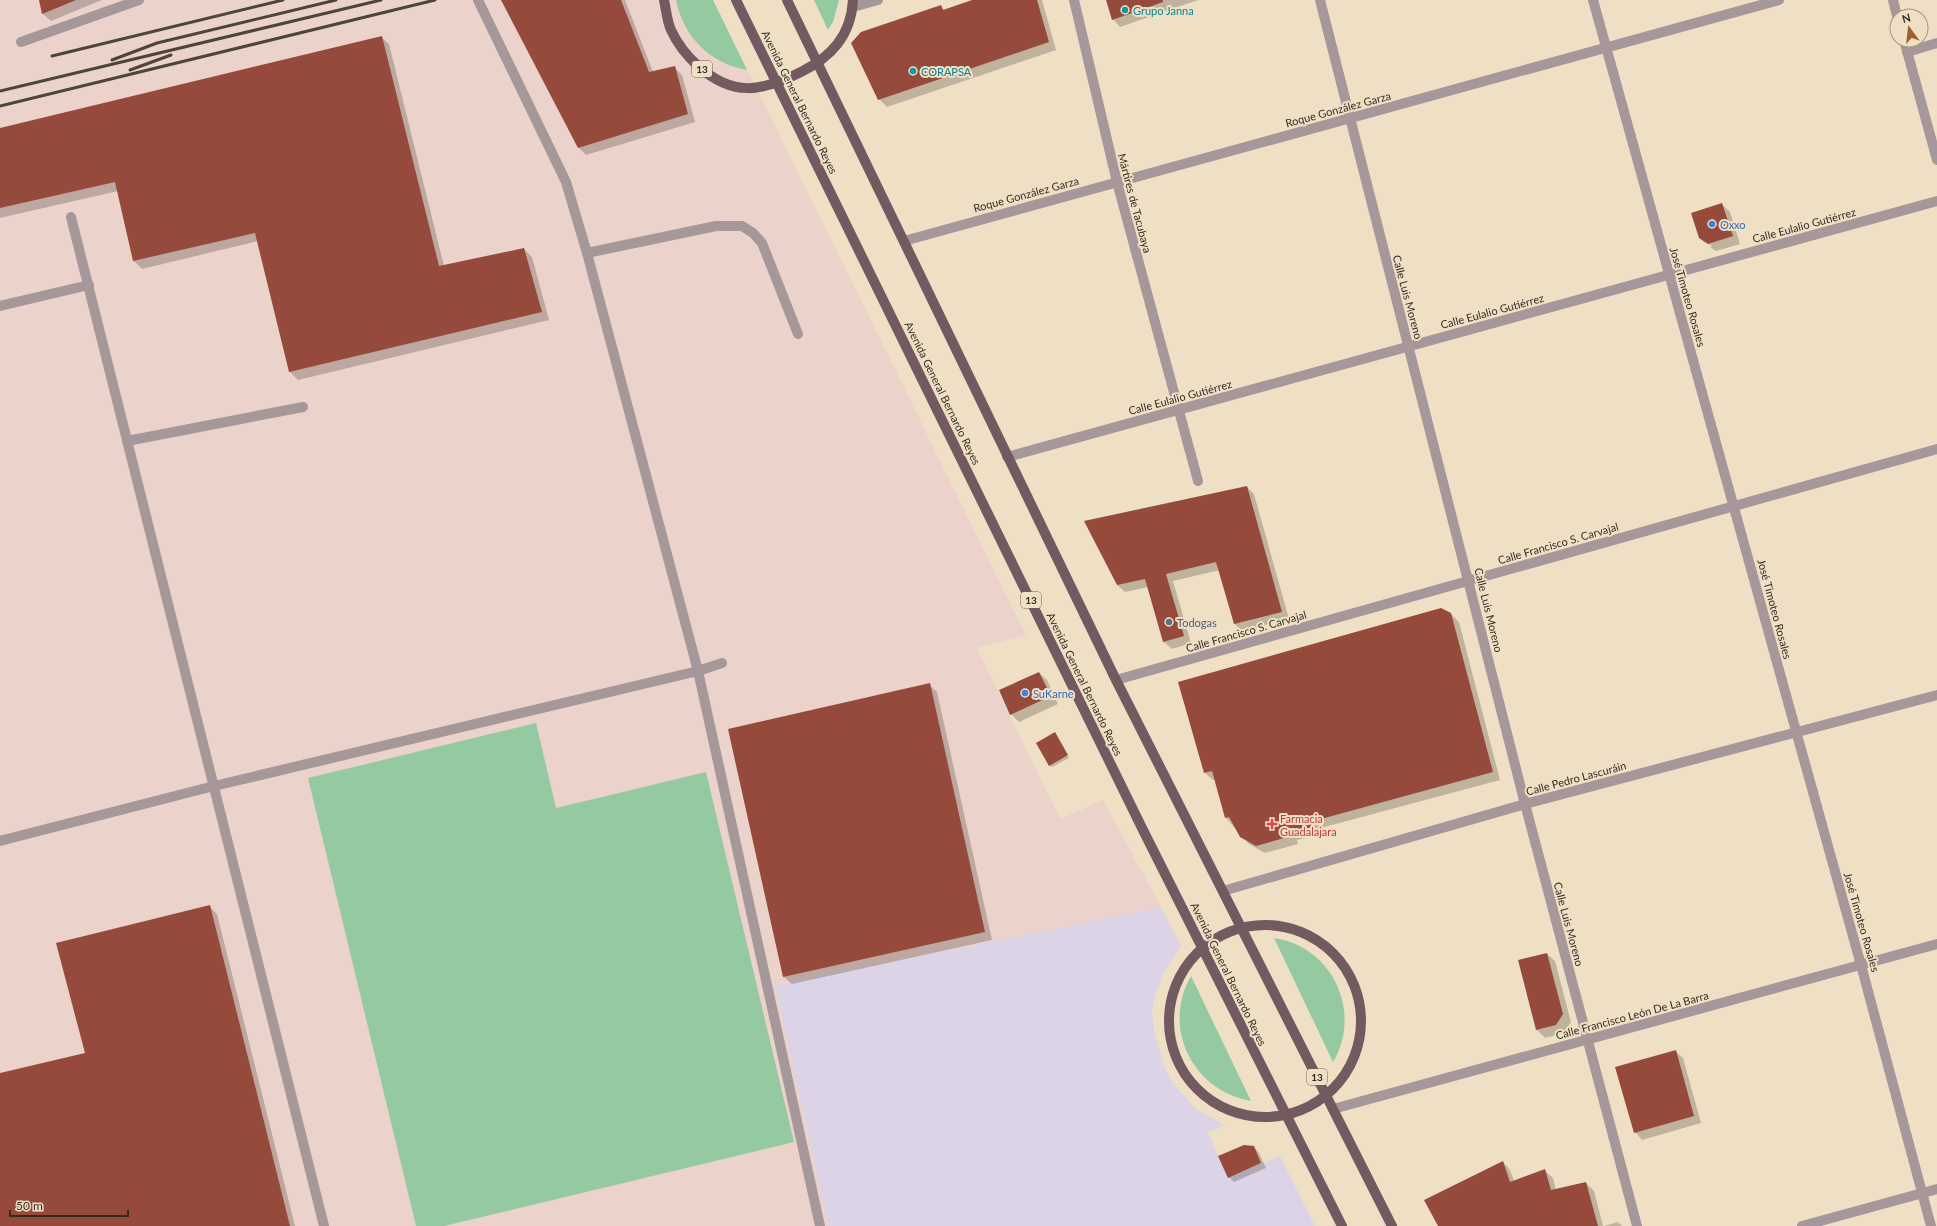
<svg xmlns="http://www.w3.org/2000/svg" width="1937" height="1226" viewBox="0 0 1937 1226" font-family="Lato,sans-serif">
<rect width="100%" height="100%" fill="#efe0c5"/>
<path fill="#ddd3e7" d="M1161,907L1181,946L1162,976L1155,996L1152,1012L1154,1030L1163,1064L1172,1082L1196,1109L1225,1125L1208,1132L1228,1178L1280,1156L1315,1226H828L775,985Z"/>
<path fill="#ebd2ca" d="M0,0H713L1026,635L977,648L1060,819L1103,800L1161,907L775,985L828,1226H0Z"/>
<g fill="#95c9a2">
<path d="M676,0H713L747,70C710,64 683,36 676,0Z"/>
<path d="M814,0H839L833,22L828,30Z"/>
<path d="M536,723L556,808L706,772L794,1142L444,1226H416L308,778Z"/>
<path d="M1274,938C1332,946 1363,1012 1333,1062Z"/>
<path d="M1191,976L1251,1101C1193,1091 1161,1028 1191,976Z"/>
</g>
<g fill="#0003">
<path d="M40,0H102L51,21L43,14Z"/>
<path d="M502,0H625L653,72L675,68L682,75L695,122L586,155L579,148Z"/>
<path d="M975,0H1042L1056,50L887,107L879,99L941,6L945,11Z"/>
<path d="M1107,0H1198L1120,27L1113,19Z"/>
<path d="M381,37L389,44L444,266L524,249L532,257L549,320L298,380L290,372L258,241L142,269L134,261L118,191L0,218V129Z"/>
<path d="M1722,204L1730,212L1740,244L1716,251L1706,244L1711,247L1712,246L1705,241V243L1699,237Z"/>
<path d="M1247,487L1254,494L1289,619L1242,631L1235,624L1220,570L1173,581L1191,643L1172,649L1164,642L1148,587L1125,592L1117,585Z"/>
<path d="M1451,614L1459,622L1500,780L1317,829L1319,835L1297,840L1298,844L1265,853L1249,844L1226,818L1215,780H1213L1205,773Z"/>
<path d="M1039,673L1047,680L1058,704L1019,722L1011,714Z"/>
<path d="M929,685L937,692L992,940L792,984L784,977Z"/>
<path d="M1055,733L1069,758L1052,767L1049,765Z"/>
<path d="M209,906L217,914L295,1226H0V1075L86,1054Z"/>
<path d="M1547,954L1555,961L1571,1022L1564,1033L1545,1038L1537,1030L1519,961Z"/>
<path d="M1675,1051L1683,1058L1701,1123L1642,1140L1635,1132Z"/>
<path d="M1254,1147L1259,1153L1266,1168L1234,1182L1229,1177Z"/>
<path d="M1503,1162L1510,1170L1514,1181L1545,1171L1553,1178L1556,1190L1586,1183L1594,1191L1603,1226H1439Z"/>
<path d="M1618,1222L1622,1226H1604Z"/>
</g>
<g fill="#964a3c">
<path d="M39,0H76L42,14Z"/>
<path d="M501,0H621L649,72L675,66L688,114L578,148Z"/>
<path d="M972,0H1037L1049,42L878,100L851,43L861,32L941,5L943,10Z"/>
<path d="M1106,0H1163V2L1112,20Z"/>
<path d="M382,36L439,266L524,248L542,312L289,372L255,233L133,261L115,182L0,208V128Z"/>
<path d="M1722,203L1733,236L1708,244L1699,238L1691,213Z"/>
<path d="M1247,486L1282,612L1234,624L1216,562L1166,574L1184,636L1163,642L1145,579L1117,585L1084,521Z"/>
<path d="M1441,608L1451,613L1493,772L1310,822L1312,827L1290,833L1291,836L1256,846L1240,837L1229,817L1225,818L1212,771L1204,773L1178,682Z"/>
<path d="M1039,672L1051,696L1010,715L999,690Z"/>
<path d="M930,683L985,932L783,977L728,729Z"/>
<path d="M1055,732L1068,755L1049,766L1036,743Z"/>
<path d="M210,905L290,1226H0V1073L85,1053L56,943Z"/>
<path d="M1547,953L1563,1014L1556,1025L1536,1030L1518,960Z"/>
<path d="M1676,1050L1694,1116L1634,1133L1615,1067Z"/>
<path d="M1244,1145L1254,1146L1261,1163L1228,1178L1218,1156Z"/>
<path d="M1503,1161L1510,1182L1545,1169L1551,1190L1586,1182L1598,1226H1438L1424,1200Z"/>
</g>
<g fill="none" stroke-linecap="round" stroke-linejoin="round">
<g stroke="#a6979a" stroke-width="10">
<path d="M478,0L566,182L587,253L716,226H742L753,233L762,243L798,334"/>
<path d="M1074,0L1117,182L1198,481"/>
<path d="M1320,0L1525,804L1637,1226"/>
<path d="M1593,0L1861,965L1931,1226"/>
<path d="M1893,0L1897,16"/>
<path d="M853,7L878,0"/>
<path d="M1904,40L1937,160"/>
<path d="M21,42L139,0"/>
<path d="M1907,52L1937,43"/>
<path d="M71,217L324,1226"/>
<path d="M904,241L1779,0"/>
<path d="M587,253L698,671L820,1226"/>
<path d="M0,306L89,285"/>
<path d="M127,441L303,407"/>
<path d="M1007,457L1937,201"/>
<path d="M1116,680L1937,449"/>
<path d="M0,841L214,786L698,671L722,663"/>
<path d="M1223,891L1525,804L1937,695"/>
<path d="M1333,1109L1937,944"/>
<path d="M1802,1226L1937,1189"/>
</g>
<g stroke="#735a60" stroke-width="10">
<path d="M664,0C666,9 667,21 671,30C677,43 687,56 698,66C733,97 761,92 801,72C831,57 851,36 853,0"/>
<path d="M736,0L1142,828L1342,1226"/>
<path d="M787,0L1116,680L1392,1226"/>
<circle cx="1265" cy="1021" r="96"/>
</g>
<g stroke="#4c4538" stroke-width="3">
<path d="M52,56L283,0"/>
<path d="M112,60L157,43L336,0"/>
<path d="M130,70L171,55"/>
<path d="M0,91L381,0"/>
<path d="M0,106L435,0"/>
</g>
</g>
<g fill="#0f9aa8" stroke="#efe0c5" stroke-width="1.5">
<circle cx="1125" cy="10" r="4"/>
<circle cx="913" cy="71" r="4"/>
</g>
<g fill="#3f7fe0" stroke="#efe0c5" stroke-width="1.5">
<circle cx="1712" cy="224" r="4"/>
<circle cx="1025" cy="693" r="4"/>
</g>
<circle fill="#5c6f8a" stroke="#efe0c5" stroke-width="1.5" cx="1169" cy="622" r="4"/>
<path fill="#e0444e" stroke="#efe0c5" stroke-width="1.5" d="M1270 818h4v4h4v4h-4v4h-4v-4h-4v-4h4z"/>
<g text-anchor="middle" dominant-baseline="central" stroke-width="4" stroke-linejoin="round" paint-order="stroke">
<g fill="#efe0c5" stroke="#6b6253" stroke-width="1">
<rect x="692" y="61" width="20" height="16" rx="3"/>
<rect x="1021" y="592" width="20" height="16" rx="3"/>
<rect x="1307" y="1069" width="20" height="16" rx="3"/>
</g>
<g font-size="10" font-weight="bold" fill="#322c22">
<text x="702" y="69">13</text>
<text x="1031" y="600">13</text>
<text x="1317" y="1077">13</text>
</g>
<g font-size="11" fill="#0d838f" stroke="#efe0c5" text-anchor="start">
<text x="1133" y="10">Grupo Janna</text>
<text x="921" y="71">CORAPSA</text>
</g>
<g font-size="11" fill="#322c22" stroke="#efe0c5">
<text transform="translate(800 102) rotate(64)">Avenida General Bernardo Reyes</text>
<text transform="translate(1338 109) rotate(-15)">Roque González Garza</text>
<text transform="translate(1026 194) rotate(-15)">Roque González Garza</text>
<text transform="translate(1135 203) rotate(75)">Mártires de Tacubaya</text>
<text transform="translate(1804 225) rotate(-15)">Calle Eulalio Gutiérrez</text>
<text transform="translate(1408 297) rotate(75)">Calle Luis Moreno</text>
<text transform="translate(1688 297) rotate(74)">José Timoteo Rosales</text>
<text transform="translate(1492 311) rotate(-15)">Calle Eulalio Gutiérrez</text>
<text transform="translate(943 393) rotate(64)">Avenida General Bernardo Reyes</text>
<text transform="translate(1180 397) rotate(-15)">Calle Eulalio Gutiérrez</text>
<text transform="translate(1558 543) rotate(-16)">Calle Francisco S. Carvajal</text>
<text transform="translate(1775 609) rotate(75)">José Timoteo Rosales</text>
<text transform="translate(1489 610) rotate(76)">Calle Luis Moreno</text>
<text transform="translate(1246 631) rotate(-16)">Calle Francisco S. Carvajal</text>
<text transform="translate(1085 684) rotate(64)">Avenida General Bernardo Reyes</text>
<text transform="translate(1576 778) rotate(-15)">Calle Pedro Lascuráin</text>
<text transform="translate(1862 922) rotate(74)">José Timoteo Rosales</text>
<text transform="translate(1569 924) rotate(75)">Calle Luis Moreno</text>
<text transform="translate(1229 974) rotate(64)">Avenida General Bernardo Reyes</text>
<text transform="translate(1632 1015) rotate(-15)">Calle Francisco León De La Barra</text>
</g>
<g font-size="11" fill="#366cbe" stroke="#efe0c5" text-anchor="start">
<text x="1720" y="224">Oxxo</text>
<text x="1033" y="693">SuKarne</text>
</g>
<g font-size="11" fill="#4e5e75" stroke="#efe0c5" text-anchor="start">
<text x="1177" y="622">Todogas</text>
</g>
<g font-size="11" fill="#be3a42" stroke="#efe0c5" text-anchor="start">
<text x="1280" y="818">Farmacia<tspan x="1280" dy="13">Guadalajara</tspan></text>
</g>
</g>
<g transform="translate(1909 28) rotate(345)"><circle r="19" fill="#efe0c5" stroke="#a39884"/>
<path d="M0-3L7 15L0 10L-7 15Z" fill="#a05e2a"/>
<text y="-6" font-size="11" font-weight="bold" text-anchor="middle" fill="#322c22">N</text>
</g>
<path d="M10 1210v6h118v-6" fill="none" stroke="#322c22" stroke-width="2"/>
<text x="16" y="1210" font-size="12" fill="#322c22" stroke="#efe0c5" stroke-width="3" paint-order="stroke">50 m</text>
</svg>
